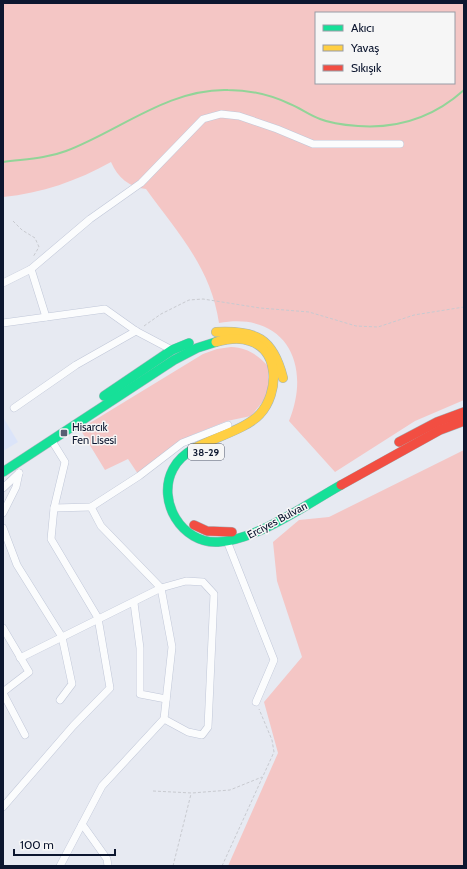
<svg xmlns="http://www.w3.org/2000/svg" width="467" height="869" viewBox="0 0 467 869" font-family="Cabin,sans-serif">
<rect width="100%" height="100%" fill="#e7eaf2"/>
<path fill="#dbe4f9" d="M3,417L18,442L3,451Z"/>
<g fill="#f4c6c5" fill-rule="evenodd">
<path d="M3,3H464V400L415,421L335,472L289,421C312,365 286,311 219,323C211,268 178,233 146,189C129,187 118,178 111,162C77,181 42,193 3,197ZM316,13H454V83H316Z"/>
<path d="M231,347C247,348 257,354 268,366L269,394L251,416L227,421L192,435L138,474L128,459L105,470L80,429L203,354L217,349Z"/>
<path d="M464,450V866H228L278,753L264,702L302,657L277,581L273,542L299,520L329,517Z"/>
</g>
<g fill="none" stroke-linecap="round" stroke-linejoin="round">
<path stroke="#92d498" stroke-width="2" d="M3,162C24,159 45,159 66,151C119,131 169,88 228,90C249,90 271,95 290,104C300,108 309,115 320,119C332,124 345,125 358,126C399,129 434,117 464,90"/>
<defs>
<g id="street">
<path d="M31,269L46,317"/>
<path d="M3,283L31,269L90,219L141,183L203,119L221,114L239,116L277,129L313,144H400"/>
<path d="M3,323L105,309L136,331L172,350"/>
<path d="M14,408L76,365L136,331"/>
<path d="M3,488L19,473"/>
<path d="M54,508L91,507"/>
<path d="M3,513L16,487L19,473"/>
<path d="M3,528L17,565L62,637L72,684L60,700"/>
<path d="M227,541L274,660L256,702"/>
<path d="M134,603L140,648V694L166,699"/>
<path d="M3,628L29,672L3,692"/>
<path d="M20,658L161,588L186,581L203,582L214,594L208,727L202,735L188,732L164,719"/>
<path d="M3,693L25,735"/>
<path d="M3,807L73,726L110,688L98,618L51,539L54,508L65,462L52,441"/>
<path d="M82,824L107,859L108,866"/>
<path d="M60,866L102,786L164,719L172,647L161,588L101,526L91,507L139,476L182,443L228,425"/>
</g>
<g id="fast">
<path d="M104,396L172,350L189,343"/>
<path d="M195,448C186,453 178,459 173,469C156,501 182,544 218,542C257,540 307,504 341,485"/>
<path d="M3,472L174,360L197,348L216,342"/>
</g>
<g id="slow">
<path d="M216,332C256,330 273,338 283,378"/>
<path d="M195,448C213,438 248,428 260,414C279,393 280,351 250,341C239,337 227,339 216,342"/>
</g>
<g id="jam">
<path d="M399,442L437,422L464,412"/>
<path d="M341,485L440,430L464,421"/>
<path d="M194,525L207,531L232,532"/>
</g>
</defs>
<use href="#street" stroke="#c0c7d8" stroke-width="8"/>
<use href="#fast" stroke="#a1b4ba" stroke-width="10"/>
<use href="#slow" stroke="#a1b4ba" stroke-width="10"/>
<use href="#jam" stroke="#a1b4ba" stroke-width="10"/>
<g stroke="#c8cad0" stroke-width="1" stroke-dasharray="3 2" stroke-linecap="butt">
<path d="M13,221L22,230L35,238L39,247L33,257"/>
<path d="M144,326L161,314L189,300L203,299L260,308L309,312L356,326L378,327L414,315L464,307"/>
<path d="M153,791L192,793L230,790L262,777"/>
<path d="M173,866L191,794"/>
<path d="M222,866L274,752L272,740L259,709"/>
</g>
<use href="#street" stroke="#fbfcfd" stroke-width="7"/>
<use href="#fast" stroke="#16e098" stroke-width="9"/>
<use href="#slow" stroke="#ffcf43" stroke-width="9"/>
<use href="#jam" stroke="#f24e42" stroke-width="9"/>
</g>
<rect fill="#596073" stroke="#f6f6f6" stroke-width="1.5" x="60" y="429" width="8" height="8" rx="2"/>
<g text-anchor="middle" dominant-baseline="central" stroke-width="3" stroke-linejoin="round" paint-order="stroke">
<rect fill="#f6f6f6" stroke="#52596b" stroke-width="1" x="188" y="444" width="36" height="16" rx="3"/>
<g font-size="10" font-weight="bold" fill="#0c162f">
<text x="206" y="452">38-29</text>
</g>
<g font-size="11" fill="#0c162f" stroke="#f6f6f6" text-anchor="start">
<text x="72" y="427">Hisarcık<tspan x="72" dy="13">Fen Lisesi</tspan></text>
</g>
<g font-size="11" fill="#0c162f" stroke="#f6f6f6">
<text transform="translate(277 520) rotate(-28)">Erciyes Bulvarı</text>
</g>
</g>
<rect width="467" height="869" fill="none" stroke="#0c162f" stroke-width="8"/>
<rect x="315" y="12" width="140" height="72" fill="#f6f6f6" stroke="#989ca6"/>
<rect x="323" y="25" width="20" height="6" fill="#16e098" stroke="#989ca6"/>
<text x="351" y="32" font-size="12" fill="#0c162f">Akıcı</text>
<rect x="323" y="45" width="20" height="6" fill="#ffcf43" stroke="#989ca6"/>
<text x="351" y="52" font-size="12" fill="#0c162f">Yavaş</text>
<rect x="323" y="65" width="20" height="6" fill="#f24e42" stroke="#989ca6"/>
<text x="351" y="72" font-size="12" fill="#0c162f">Sıkışık</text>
<path d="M14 849v6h101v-6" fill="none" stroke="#0c162f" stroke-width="2"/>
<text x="20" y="849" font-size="12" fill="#0c162f" stroke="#f6f6f6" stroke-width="3" paint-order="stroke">100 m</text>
</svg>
